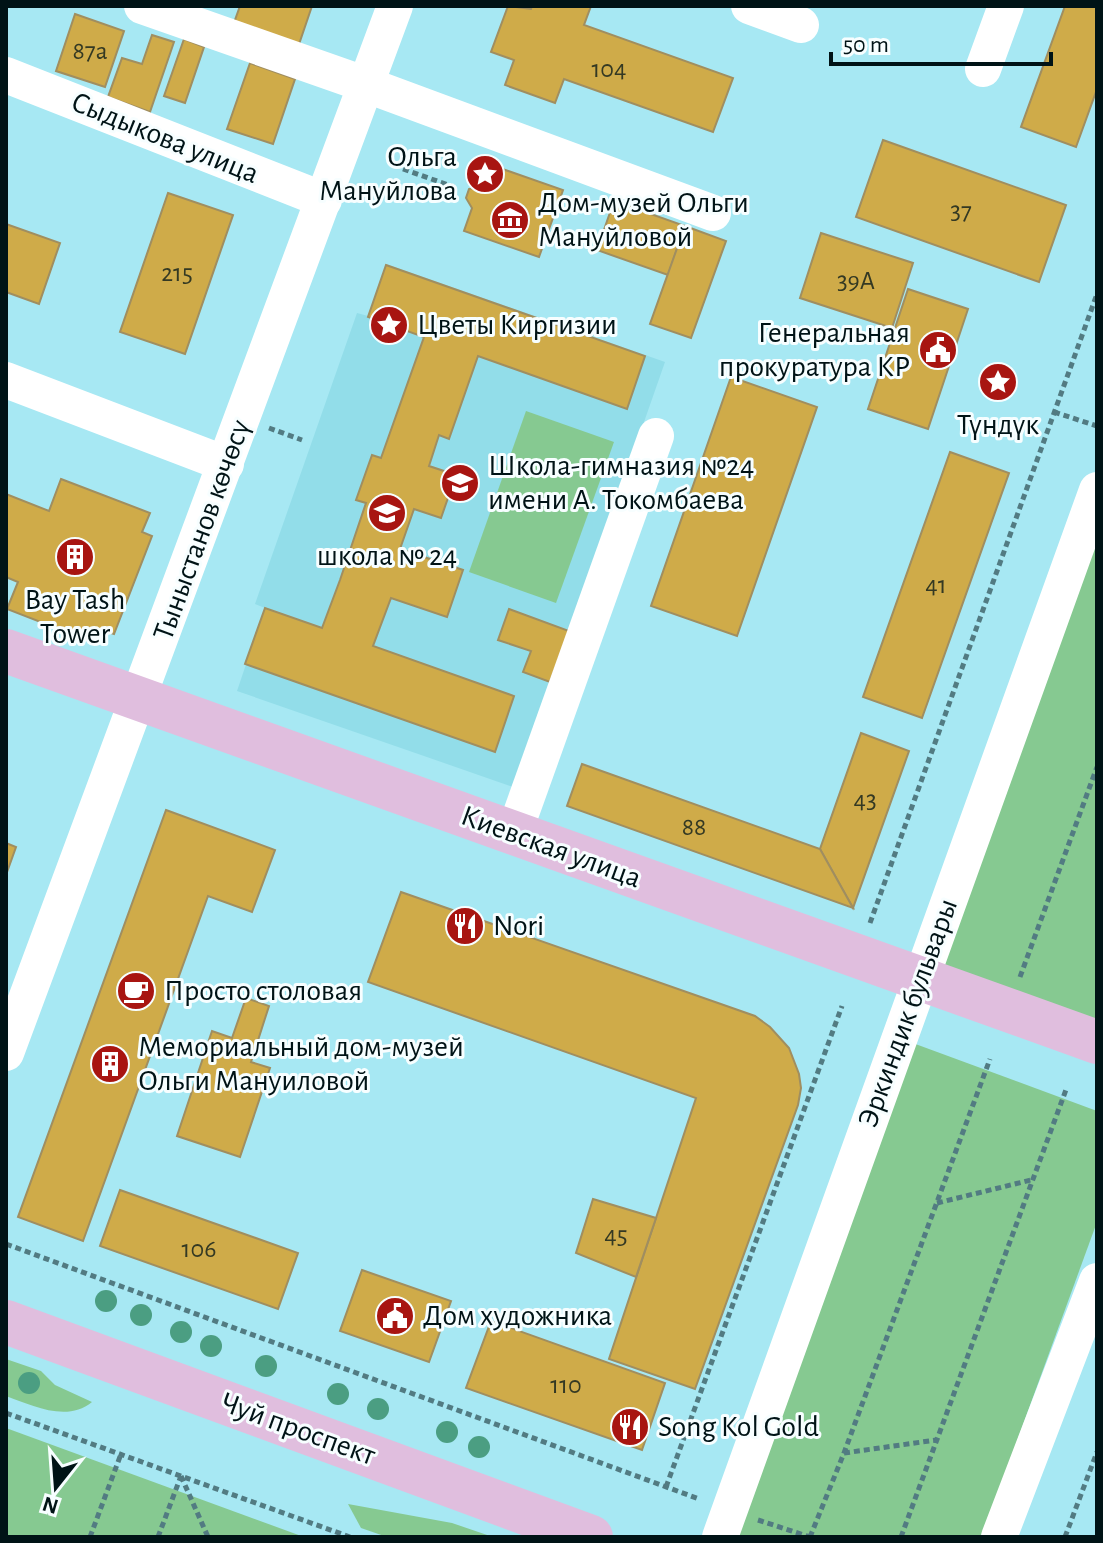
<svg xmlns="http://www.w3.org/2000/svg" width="1103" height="1543" viewBox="0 0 1103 1543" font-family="'Alegreya Sans',sans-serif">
<rect width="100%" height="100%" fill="#a7e8f3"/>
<path fill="#92dde9" d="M386,264L665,362L516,788L237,691L265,608L255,604L357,313L368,316Z"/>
<g fill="#86c991">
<path d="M526,411L614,442L556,603L469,572Z"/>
<path d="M1097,529V1033L934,974Z"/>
<path d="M910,1042L1097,1111V1222L982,1537H737Z"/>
<path d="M6,1359L41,1371L55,1385L92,1402C67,1423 31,1405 6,1396Z"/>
<path d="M6,1428L304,1537H6Z"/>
<path d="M348,1504L452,1523L493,1537H387L361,1528Z"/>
</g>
<g fill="#cfab49" stroke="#a08e60" stroke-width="2">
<path d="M240,6H312L295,56L230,34Z"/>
<path d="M508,6L531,9L532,6H591L584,25L733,78L713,132L564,79L555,103L505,85L514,60L491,52Z"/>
<path d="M1065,6H1097V89L1076,147L1021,127Z"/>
<path d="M75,14L124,31L105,87L56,71Z"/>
<path d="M152,35L174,42L150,112L108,97L122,58L142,64Z"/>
<path d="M184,39L204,47L185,103L164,96Z"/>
<path d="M250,63L295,79L273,144L227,129Z"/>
<path d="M883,140L1066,205L1039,282L856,217Z"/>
<path d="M488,164L563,190L539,257L464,231L472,208L466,198L469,189L480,186Z"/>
<path d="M168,193L233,215L185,354L120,332Z"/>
<path d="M614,201L685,226L668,275L597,250Z"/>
<path d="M6,224L60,243L39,304L6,292Z"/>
<path d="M685,226L726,241L691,338L650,324Z"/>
<path d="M821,233L913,263L892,328L800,298Z"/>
<path d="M386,265L645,356L627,409L478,356L449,439L439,435L429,466L456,475L441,518L414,509L400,549L463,570L447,617L391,598L373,646L514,696L495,752L245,664L265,608L322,628L340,580L366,503L356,500L372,455L381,458L424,337L368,317Z"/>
<path d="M908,289L968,309L928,429L868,409Z"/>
<path d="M731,377L817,407L737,636L651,606Z"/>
<path d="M950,452L1009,473L922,718L863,697Z"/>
<path d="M61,479L150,513L142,532L152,536L114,634L102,630L97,644L7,609L18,582L6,577V494L49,511Z"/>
<path d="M509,609L569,631L550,682L523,672L531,651L498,640Z"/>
<path d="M861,733L909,751L853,908L820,849Z"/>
<path d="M582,764L820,849L853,908L567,806Z"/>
<path d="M166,810L275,850L252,912L208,896L83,1241L18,1217Z"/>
<path d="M6,843L16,847L6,875Z"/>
<path d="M401,892L755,1016L770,1027L789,1048L799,1074L801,1088L798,1105L695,1389L609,1359L696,1098L368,982Z"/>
<path d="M246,998L269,1006L251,1062L270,1068L240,1157L177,1136L212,1031L232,1038Z"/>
<path d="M120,1190L298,1253L278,1309L100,1246Z"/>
<path d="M593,1199L656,1218L636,1277L576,1253Z"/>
<path d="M362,1270L451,1301L429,1362L340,1331Z"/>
<path d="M491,1321L665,1383L642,1450L466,1388Z"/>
</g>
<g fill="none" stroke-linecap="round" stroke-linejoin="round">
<g stroke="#527b82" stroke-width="5" stroke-dasharray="6 4" stroke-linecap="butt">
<path d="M403,169L454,187"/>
<path d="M1054,412L1097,426"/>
<path d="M269,428L302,440"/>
<path d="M870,923L1097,294"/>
<path d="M1020,977L1097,767"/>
<path d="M937,1203L1031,1180"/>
<path d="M6,1244L699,1499"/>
<path d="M6,1413L350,1537"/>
<path d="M844,1453L936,1440"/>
<path d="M181,1476L208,1537"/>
<path d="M666,1487L842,1006"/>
<path d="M758,1520L810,1537"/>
<path d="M90,1537L121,1454"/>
<path d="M158,1537L181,1476"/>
<path d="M810,1537L844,1453L990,1059"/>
<path d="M901,1537L1067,1087"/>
<path d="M1065,1537L1097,1452"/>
</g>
<g stroke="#fff" stroke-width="36">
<path d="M142,6L367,85L713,213"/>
<path d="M749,6L801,25"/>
<path d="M983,69L1006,6"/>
<path d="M6,75L324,200"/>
<path d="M6,380L226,464"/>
<path d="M514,833L656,436"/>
<path d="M6,1053L395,6"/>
<path d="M720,1537L1097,490"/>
<path d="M999,1537L1097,1281"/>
</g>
<g stroke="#e0bede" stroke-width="44">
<path d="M6,651L1097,1042"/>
<path d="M6,1322L591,1537"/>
</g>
</g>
<g fill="#4b9e82">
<circle cx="106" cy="1301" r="11"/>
<circle cx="141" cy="1315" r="11"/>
<circle cx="181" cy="1332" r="11"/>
<circle cx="211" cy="1346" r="11"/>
<circle cx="266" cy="1366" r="11"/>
<circle cx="29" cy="1383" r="11"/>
<circle cx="338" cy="1394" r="11"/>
<circle cx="378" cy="1409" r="11"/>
<circle cx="447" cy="1432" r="11"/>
<circle cx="479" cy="1447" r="11"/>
</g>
<defs>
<symbol id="sight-disc" viewBox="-11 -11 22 22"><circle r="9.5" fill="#a81511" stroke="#f7feff"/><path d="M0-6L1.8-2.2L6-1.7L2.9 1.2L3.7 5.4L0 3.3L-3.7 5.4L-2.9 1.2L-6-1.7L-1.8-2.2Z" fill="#fff"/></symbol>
<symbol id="museum-disc" viewBox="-11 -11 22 22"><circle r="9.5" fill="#a81511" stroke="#f7feff"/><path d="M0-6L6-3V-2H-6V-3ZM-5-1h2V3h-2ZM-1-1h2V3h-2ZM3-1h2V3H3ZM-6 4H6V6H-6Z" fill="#fff"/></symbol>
<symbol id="civic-disc" viewBox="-11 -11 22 22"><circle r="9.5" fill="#a81511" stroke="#f7feff"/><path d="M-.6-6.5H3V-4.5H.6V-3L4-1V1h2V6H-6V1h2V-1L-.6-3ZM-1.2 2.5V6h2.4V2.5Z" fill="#fff"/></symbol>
<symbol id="school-disc" viewBox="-11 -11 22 22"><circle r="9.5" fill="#a81511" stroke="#f7feff"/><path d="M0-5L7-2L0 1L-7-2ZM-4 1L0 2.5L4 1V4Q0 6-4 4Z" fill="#fff"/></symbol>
<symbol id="building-disc" viewBox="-11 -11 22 22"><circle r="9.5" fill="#a81511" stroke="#f7feff"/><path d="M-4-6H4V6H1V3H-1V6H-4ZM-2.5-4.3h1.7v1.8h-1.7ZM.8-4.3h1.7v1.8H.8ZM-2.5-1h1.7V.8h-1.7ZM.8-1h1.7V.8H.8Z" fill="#fff"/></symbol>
<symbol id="restaurant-disc" viewBox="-11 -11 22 22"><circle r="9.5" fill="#a81511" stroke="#f7feff"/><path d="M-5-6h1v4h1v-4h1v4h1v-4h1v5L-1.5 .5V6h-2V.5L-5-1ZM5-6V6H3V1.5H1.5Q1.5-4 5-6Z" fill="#fff"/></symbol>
<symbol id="cafe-disc" viewBox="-11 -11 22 22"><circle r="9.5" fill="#a81511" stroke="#f7feff"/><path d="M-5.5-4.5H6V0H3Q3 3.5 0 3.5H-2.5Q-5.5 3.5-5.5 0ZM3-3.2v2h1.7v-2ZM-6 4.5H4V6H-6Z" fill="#fff"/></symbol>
</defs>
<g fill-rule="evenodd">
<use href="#sight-disc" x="463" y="152" width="44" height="44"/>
<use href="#museum-disc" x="488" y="198" width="44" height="44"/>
<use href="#sight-disc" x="367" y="303" width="44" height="44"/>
<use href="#civic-disc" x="916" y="328" width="44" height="44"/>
<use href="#sight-disc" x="976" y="360" width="44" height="44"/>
<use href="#school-disc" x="438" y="461" width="44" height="44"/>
<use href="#school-disc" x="365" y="491" width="44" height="44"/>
<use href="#building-disc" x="53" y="535" width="44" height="44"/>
<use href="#restaurant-disc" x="443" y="904" width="44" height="44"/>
<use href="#cafe-disc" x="114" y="969" width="44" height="44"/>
<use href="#building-disc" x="88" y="1042" width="44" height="44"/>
<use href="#civic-disc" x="373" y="1294" width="44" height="44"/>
<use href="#restaurant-disc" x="608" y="1405" width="44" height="44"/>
</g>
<g text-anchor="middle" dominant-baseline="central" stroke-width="6" stroke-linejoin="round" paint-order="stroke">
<g font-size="26" fill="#343923">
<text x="90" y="51">87а</text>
<text x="609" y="69">104</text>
<text x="961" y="211">37</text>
<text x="177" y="273">215</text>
<text x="856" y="281">39А</text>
<text x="936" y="585">41</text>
<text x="865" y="800">43</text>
<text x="694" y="827">88</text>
<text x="616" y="1235">45</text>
<text x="199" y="1249">106</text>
<text x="566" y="1385">110</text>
</g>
<g font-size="30" fill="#001316" stroke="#f7feff">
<text transform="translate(165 138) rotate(22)">Сыдыкова улица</text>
<text transform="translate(202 530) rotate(-70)">Тыныстанов көчөсү</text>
<text transform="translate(551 847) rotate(20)">Киевская улица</text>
<text transform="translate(908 1013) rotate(-70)">Эркиндик бульвары</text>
<text transform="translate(298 1429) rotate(20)">Чуй проспект</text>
</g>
<g font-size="30" fill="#001316" stroke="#f7feff" text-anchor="start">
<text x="457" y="157" text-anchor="end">Ольга<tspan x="457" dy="34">Мануйлова</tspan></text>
<text x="538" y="203">Дом-музей Ольги<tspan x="538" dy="34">Мануйловой</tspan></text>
<text x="417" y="325">Цветы Киргизии</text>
<text x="910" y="333" text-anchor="end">Генеральная<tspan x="910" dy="34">прокуратура КР</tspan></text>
<text x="998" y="425" text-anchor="middle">Түндүк</text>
<text x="488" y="466">Школа-гимназия №24<tspan x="488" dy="34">имени А. Токомбаева</tspan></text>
<text x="387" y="556" text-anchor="middle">школа № 24</text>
<text x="75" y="600" text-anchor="middle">Bay Tash<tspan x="75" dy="34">Tower</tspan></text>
<text x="493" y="926">Nori</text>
<text x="164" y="991">Просто столовая</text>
<text x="138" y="1047">Мемориальный дом-музей<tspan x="138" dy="34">Ольги Мануиловой</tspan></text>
<text x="423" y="1316">Дом художника</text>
<text x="658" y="1427">Song Kol Gold</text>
</g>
</g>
<rect width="1103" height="1543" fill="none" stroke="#001316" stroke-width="16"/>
<g transform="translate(56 1487) rotate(197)" stroke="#f7feff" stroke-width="6" paint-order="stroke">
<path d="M0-6L14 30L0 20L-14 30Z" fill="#001316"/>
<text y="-12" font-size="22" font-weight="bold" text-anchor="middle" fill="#001316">N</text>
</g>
<path d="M831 52v12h220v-12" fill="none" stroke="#001316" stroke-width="4"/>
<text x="843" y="52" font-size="24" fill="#001316" stroke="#f7feff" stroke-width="6" paint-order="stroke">50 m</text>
</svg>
